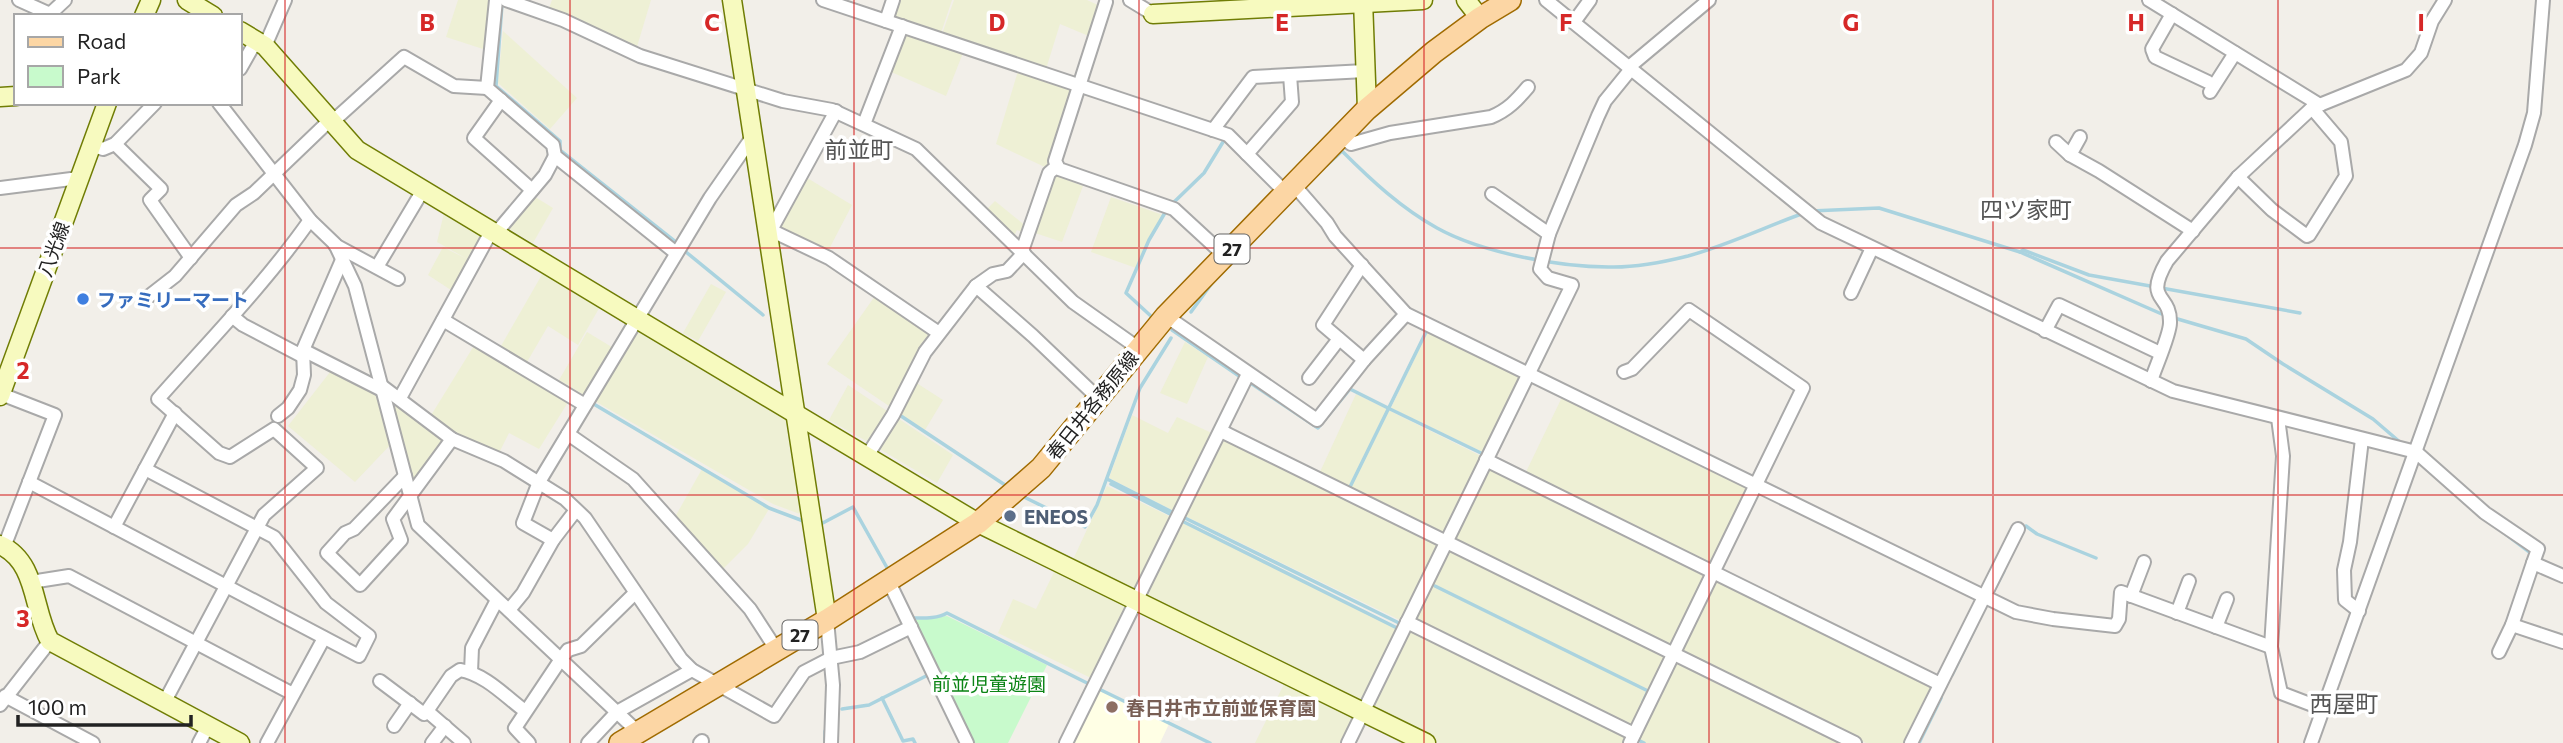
<svg xmlns="http://www.w3.org/2000/svg" width="2563" height="743" viewBox="0 0 2563 743" font-family="Commissioner,'Noto Sans JP',sans-serif">
<rect width="100%" height="100%" fill="#f2efe9"/>
<path fill="#ffffe5" d="M1098,690L1169,724L1160,743H1072Z"/>
<g fill="#eef0d5">
<path d="M458,0H492L489,51L446,37Z"/>
<path d="M552,0H651L636,50L548,11Z"/>
<path d="M897,0H952L941,33L896,18L893,13Z"/>
<path d="M954,0H1087L1100,6L1091,37L1060,24L1046,69L942,34Z"/>
<path d="M503,31L577,98L550,129L498,83Z"/>
<path d="M909,34L963,53L946,96L889,71L903,36Z"/>
<path d="M1018,71L1070,88L1074,95L1049,169L996,144Z"/>
<path d="M1054,175L1083,186L1062,242L1035,233Z"/>
<path d="M804,176L852,205L827,253L776,226Z"/>
<path d="M532,195L553,208L533,243L506,227Z"/>
<path d="M1111,197L1163,215L1147,242L1136,268L1091,252Z"/>
<path d="M995,201L1027,227L1025,233L1017,230L1014,236L987,209Z"/>
<path d="M444,213L481,234L482,239L454,292L428,275L443,247L467,259L437,242Z"/>
<path d="M544,271L601,305L578,345L548,326L527,362L501,346Z"/>
<path d="M711,284L726,292L698,341L683,333Z"/>
<path d="M875,296L930,334L922,343L889,406L827,364Z"/>
<path d="M636,328L793,421L808,517L773,504L593,400Z"/>
<path d="M1429,329L1520,371L1521,380L1485,453L1391,408Z"/>
<path d="M587,332L615,349L586,396L559,380Z"/>
<path d="M1185,342L1208,357L1187,404L1160,393Z"/>
<path d="M475,344L570,399L539,449L509,433L499,453L449,432L430,417Z"/>
<path d="M334,367L379,391L393,442L355,482L288,426Z"/>
<path d="M915,382L943,400L925,430L898,413Z"/>
<path d="M848,385L887,411L868,442L829,420Z"/>
<path d="M1564,393L1748,484L1750,491L1712,566L1525,474Z"/>
<path d="M1356,394L1483,457L1446,532L1439,534L1319,474Z"/>
<path d="M388,399L448,442L413,490Z"/>
<path d="M1132,415L1168,433L1177,417L1214,434L1176,512L1109,478Z"/>
<path d="M896,417L953,455L937,483L878,448Z"/>
<path d="M1226,438L1437,542L1439,547L1402,621L1185,516L1222,441Z"/>
<path d="M1489,462L1710,571L1674,643L1668,646L1456,541L1453,536Z"/>
<path d="M702,469L769,509L748,544L723,569L675,517Z"/>
<path d="M1107,486L1173,518L1138,589L1132,592L1072,562Z"/>
<path d="M1179,521L1399,629L1364,701L1357,703L1146,600L1145,592Z"/>
<path d="M1456,549L1664,652L1666,660L1632,730L1411,621L1445,551Z"/>
<path d="M1056,568L1126,601L1128,608L1093,679L998,633L1013,599L1036,609Z"/>
<path d="M1717,574L1936,683L1907,743H1866L1684,653L1681,648Z"/>
<path d="M1410,630L1628,738L1625,743H1440L1374,710L1372,706Z"/>
<path d="M1681,661L1848,743H1645L1637,739L1676,663Z"/>
<path d="M1286,680L1354,718L1342,743H1255Z"/>
</g>
<path fill="#c8facc" d="M947,616L1047,665L1008,743H972L913,620Z"/>
<g fill="none" stroke-linecap="round" stroke-linejoin="round">
<g stroke="#aad3df" stroke-width="3.5">
<path d="M502,4L496,86L560,141V150L676,242"/>
<path d="M1327,165L1342,151C1371,180 1401,208 1437,228C1482,253 1563,268 1614,267C1638,267 1664,262 1688,256C1728,245 1765,227 1804,213"/>
<path d="M1171,205L1204,173L1223,142"/>
<path d="M1811,211L1879,208L2020,252L2164,315L2246,339L2283,364L2373,419L2401,443"/>
<path d="M686,252L763,315"/>
<path d="M2020,252L2023,250L2089,275L2300,313"/>
<path d="M1191,312L1212,283"/>
<path d="M1153,318L1126,293L1149,240L1166,211"/>
<path d="M1172,330L1242,378"/>
<path d="M1249,382L1318,428L1350,389L1388,408"/>
<path d="M592,403L769,508L806,522"/>
<path d="M1390,409L1483,454"/>
<path d="M901,416L1005,485"/>
<path d="M1107,479L1172,512"/>
<path d="M1111,484L1172,515"/>
<path d="M1349,489L1428,328"/>
<path d="M1024,497L1085,527L1097,505L1140,388L1171,338"/>
<path d="M1185,518L1399,623"/>
<path d="M1183,519L1182,521L1397,628"/>
<path d="M819,525L853,507L890,573"/>
<path d="M2023,528L2026,526L2037,534L2096,558"/>
<path d="M2499,529L2532,554"/>
<path d="M1435,586L1648,691L1643,702"/>
<path d="M1990,598L2004,571"/>
<path d="M911,615L912,618C923,618 937,619 947,613L1089,684"/>
<path d="M1952,675L1977,624"/>
<path d="M1099,689L1210,743"/>
<path d="M882,698L903,741L913,739L915,743"/>
<path d="M842,709L869,705L928,675V673"/>
<path d="M1640,741L1644,743"/>
<path d="M825,743V731"/>
<path d="M1919,743L1941,698"/>
</g>
<defs>
<g id="street">
<path d="M19,0L50,14L65,0"/>
<path d="M496,0L487,88L553,145L555,156L676,253"/>
<path d="M506,0L563,20L640,56L783,101L832,110L916,149L1073,302L1138,348"/>
<path d="M823,0L1228,135L1286,193"/>
<path d="M1130,0L1153,14"/>
<path d="M1546,0L1821,223L2173,391L2416,452L2485,513L2538,549L2533,563L2563,576"/>
<path d="M2149,0L2320,105"/>
<path d="M1106,2L1055,161L1059,169L1174,209L1225,256"/>
<path d="M2172,14L2152,49L2155,57L2208,82"/>
<path d="M886,21L893,0"/>
<path d="M1574,22L1590,0"/>
<path d="M265,46L285,0"/>
<path d="M1629,67L1709,0"/>
<path d="M240,69L256,41"/>
<path d="M2210,92L2235,53"/>
<path d="M501,100L474,138L532,190"/>
<path d="M219,103L310,220L335,244L355,286L418,525L639,733"/>
<path d="M331,123L404,57L454,86L487,88"/>
<path d="M864,124L902,26"/>
<path d="M1213,130L1253,77L1365,71"/>
<path d="M1342,137L1351,144L1390,133L1491,117C1508,110 1517,100 1528,87"/>
<path d="M2056,142L2070,155L2099,171L2193,231"/>
<path d="M115,144L161,189L150,200L191,258"/>
<path d="M91,145L103,149L115,144L155,103"/>
<path d="M1247,154L1292,102L1290,75"/>
<path d="M2070,155L2080,137"/>
<path d="M2238,177L2272,210L2307,236L2309,235L2346,176L2341,142L2312,108"/>
<path d="M1294,185L1327,223L1335,236L1406,314L2016,612L2053,619L2115,626L2119,619L2121,592L2271,647"/>
<path d="M0,188L79,178"/>
<path d="M1492,194L1549,234"/>
<path d="M768,229L829,258L939,333"/>
<path d="M771,230L836,111"/>
<path d="M496,233L545,175L555,156"/>
<path d="M335,245L398,279"/>
<path d="M1022,251L1049,173L1057,166"/>
<path d="M1362,265L1323,325L1364,360"/>
<path d="M377,267L423,190"/>
<path d="M976,286L1033,336L1098,398"/>
<path d="M1851,293L1872,248"/>
<path d="M148,297L175,276L236,205L254,193L329,121"/>
<path d="M232,316L243,325L302,356"/>
<path d="M1166,316L1317,420L1364,360L1406,314"/>
<path d="M443,320L585,405"/>
<path d="M2045,331L2059,305L2160,353"/>
<path d="M303,350L384,391"/>
<path d="M1624,372L1632,369L1689,310L1803,388L1630,743"/>
<path d="M1309,378L1339,339"/>
<path d="M2151,381C2155,368 2170,335 2170,323C2171,292 2143,303 2167,261L2238,177L2312,108L2406,70L2421,53L2432,21L2445,0"/>
<path d="M383,387L452,439L504,461L565,499L585,518L681,659L692,670L774,716L804,672L831,658L860,652L911,627"/>
<path d="M1,394L55,415L4,547"/>
<path d="M400,398L492,230"/>
<path d="M278,416L288,408L300,390L304,375L303,350L342,260"/>
<path d="M2278,418L2283,456L2271,647L2281,693L2323,709"/>
<path d="M1221,431L1855,743"/>
<path d="M568,434L633,479L750,609L776,649"/>
<path d="M867,456L893,415L925,352L976,286L993,274L1007,271L1024,253"/>
<path d="M1486,460L1940,684"/>
<path d="M405,476L354,529L345,533L327,553L360,585L401,540L393,519L452,439"/>
<path d="M29,482L359,656L369,636L326,603L274,537L145,469"/>
<path d="M114,527L175,413"/>
<path d="M553,540L523,523L539,482L710,198L753,136"/>
<path d="M31,582L69,576L293,694"/>
<path d="M889,582L967,743"/>
<path d="M2131,596L2144,562"/>
<path d="M509,610L523,593L553,540L576,510"/>
<path d="M2359,611L2345,600L2344,570L2350,542L2362,439"/>
<path d="M2177,613L2189,581"/>
<path d="M827,620L833,685L831,743"/>
<path d="M1407,622L1634,734"/>
<path d="M2512,625L2563,642"/>
<path d="M2216,627L2227,599"/>
<path d="M2499,652L2512,625L2533,563"/>
<path d="M471,672L472,648L497,600"/>
<path d="M380,681L424,714L427,711L464,743"/>
<path d="M5,696L93,743"/>
<path d="M164,703L264,515L317,468L274,429L230,457L219,453L158,399C209,341 265,284 310,220"/>
<path d="M0,705L50,641"/>
<path d="M427,711L451,676L460,670C485,674 506,697 525,711"/>
<path d="M394,726L410,703"/>
<path d="M199,743L208,726"/>
<path d="M267,743L324,638"/>
<path d="M432,743L445,726"/>
<path d="M529,743L515,728L561,659L568,650L581,646L635,593"/>
<path d="M588,743L617,712L692,670"/>
<path d="M700,743L702,741"/>
<path d="M1066,743L1248,374"/>
<path d="M1348,743L1572,285L1548,278L1540,269L1549,234L1598,116L1605,101L1631,69"/>
<path d="M1911,743L2018,529"/>
<path d="M2311,743L2525,145L2534,113L2543,0"/>
</g>
<g id="secondary">
<path d="M187,0L213,16"/>
<path d="M732,0L827,620"/>
<path d="M1363,0L1367,109"/>
<path d="M1466,0L1480,18"/>
<path d="M1153,14L1423,0"/>
<path d="M144,16L151,0"/>
<path d="M240,31L265,46L357,150L637,319L978,523L1426,743"/>
<path d="M0,97L16,96"/>
<path d="M0,396L107,103"/>
<path d="M0,545C38,562 32,610 50,641L240,743"/>
</g>
<path id="primary" d="M620,743L827,620L978,523L1041,468L1166,316L1367,109L1434,52L1480,18L1510,0"/>
</defs>
<use href="#street" stroke="#a9a9a9" stroke-width="16"/>
<use href="#secondary" stroke="#707d05" stroke-width="21"/>
<use href="#primary" stroke="#a06b00" stroke-width="24"/>
<use href="#street" stroke="#fff" stroke-width="12"/>
<use href="#secondary" stroke="#f7fabf" stroke-width="18"/>
<use href="#primary" stroke="#fcd6a4" stroke-width="21"/>
</g>
<path fill="none" stroke="#d62828" stroke-width="2" stroke-opacity="0.55" d="M285,0V743M570,0V743M854,0V743M1139,0V743M1424,0V743M1709,0V743M1993,0V743M2278,0V743M0,248H2563M0,495H2563"/>
<circle fill="#3f7fe0" stroke="#fff" stroke-width="2.5" cx="83" cy="299" r="7"/>
<circle fill="#5c6f8a" stroke="#fff" stroke-width="2.5" cx="1010" cy="516" r="7"/>
<circle fill="#8d6e63" stroke="#fff" stroke-width="2.5" cx="1112" cy="707" r="7"/>
<g text-anchor="middle" dominant-baseline="central" stroke-width="7" stroke-linejoin="round" paint-order="stroke">
<g fill="#fff" stroke="#646464" stroke-width="2">
<rect x="1214.5" y="234.5" width="35" height="29" rx="5"/>
<rect x="782.5" y="620.5" width="35" height="29" rx="5"/>
</g>
<g font-size="18" font-weight="bold" fill="#222">
<text x="1232" y="249">27</text>
<text x="800" y="635">27</text>
</g>
<g font-size="19" fill="#222" stroke="#fff">
<text transform="translate(53 249) rotate(-70)">八光線</text>
<text transform="translate(1092 405) rotate(-51)">春日井各務原線</text>
</g>
<g font-size="19" font-weight="bold" fill="#366cbe" stroke="#fff" text-anchor="start">
<text x="97" y="299">ファミリーマート</text>
</g>
<g font-size="19" font-weight="bold" fill="#4e5e75" stroke="#fff" text-anchor="start">
<text x="1024" y="516">ENEOS</text>
</g>
<g font-size="19" fill="#0c8416" stroke="#fff">
<text x="989" y="683">前並児童遊園</text>
</g>
<g font-size="19" font-weight="bold" fill="#785e54" stroke="#fff" text-anchor="start">
<text x="1126" y="707">春日井市立前並保育園</text>
</g>
<g font-size="23" fill="#555" stroke="#fff">
<text x="859" y="149">前並町</text>
<text x="2026" y="209">四ツ家町</text>
<text x="2344" y="703">西屋町</text>
</g>
</g>
<g font-size="23" text-anchor="middle" font-weight="bold" fill="#d62828" stroke="#fff" stroke-width="7" stroke-linejoin="round" paint-order="stroke">
<text x="427" y="31">B</text>
<text x="712" y="31">C</text>
<text x="997" y="31">D</text>
<text x="1282" y="31">E</text>
<text x="1566" y="31">F</text>
<text x="1851" y="31">G</text>
<text x="2136" y="31">H</text>
<text x="2421" y="31">I</text>
<text x="23" y="379">2</text>
<text x="23" y="627">3</text>
</g>
<rect x="14" y="14" width="228" height="91" fill="#ffffff" stroke="#a7a7a7" stroke-width="2"/>
<rect x="28" y="37" width="35" height="10" fill="#fcd6a4" stroke="#a7a7a7" stroke-width="2"/>
<text x="77" y="49" font-size="21" fill="#222222">Road</text>
<rect x="28" y="66" width="35" height="21" fill="#c8facc" stroke="#a7a7a7" stroke-width="2"/>
<text x="77" y="84" font-size="21" fill="#222222">Park</text>
<path d="M18 715v10h173v-10" fill="none" stroke="#222222" stroke-width="3.5"/>
<text x="28" y="715" font-size="21" fill="#222222" stroke="#ffffff" stroke-width="5" paint-order="stroke">100 m</text>
</svg>
